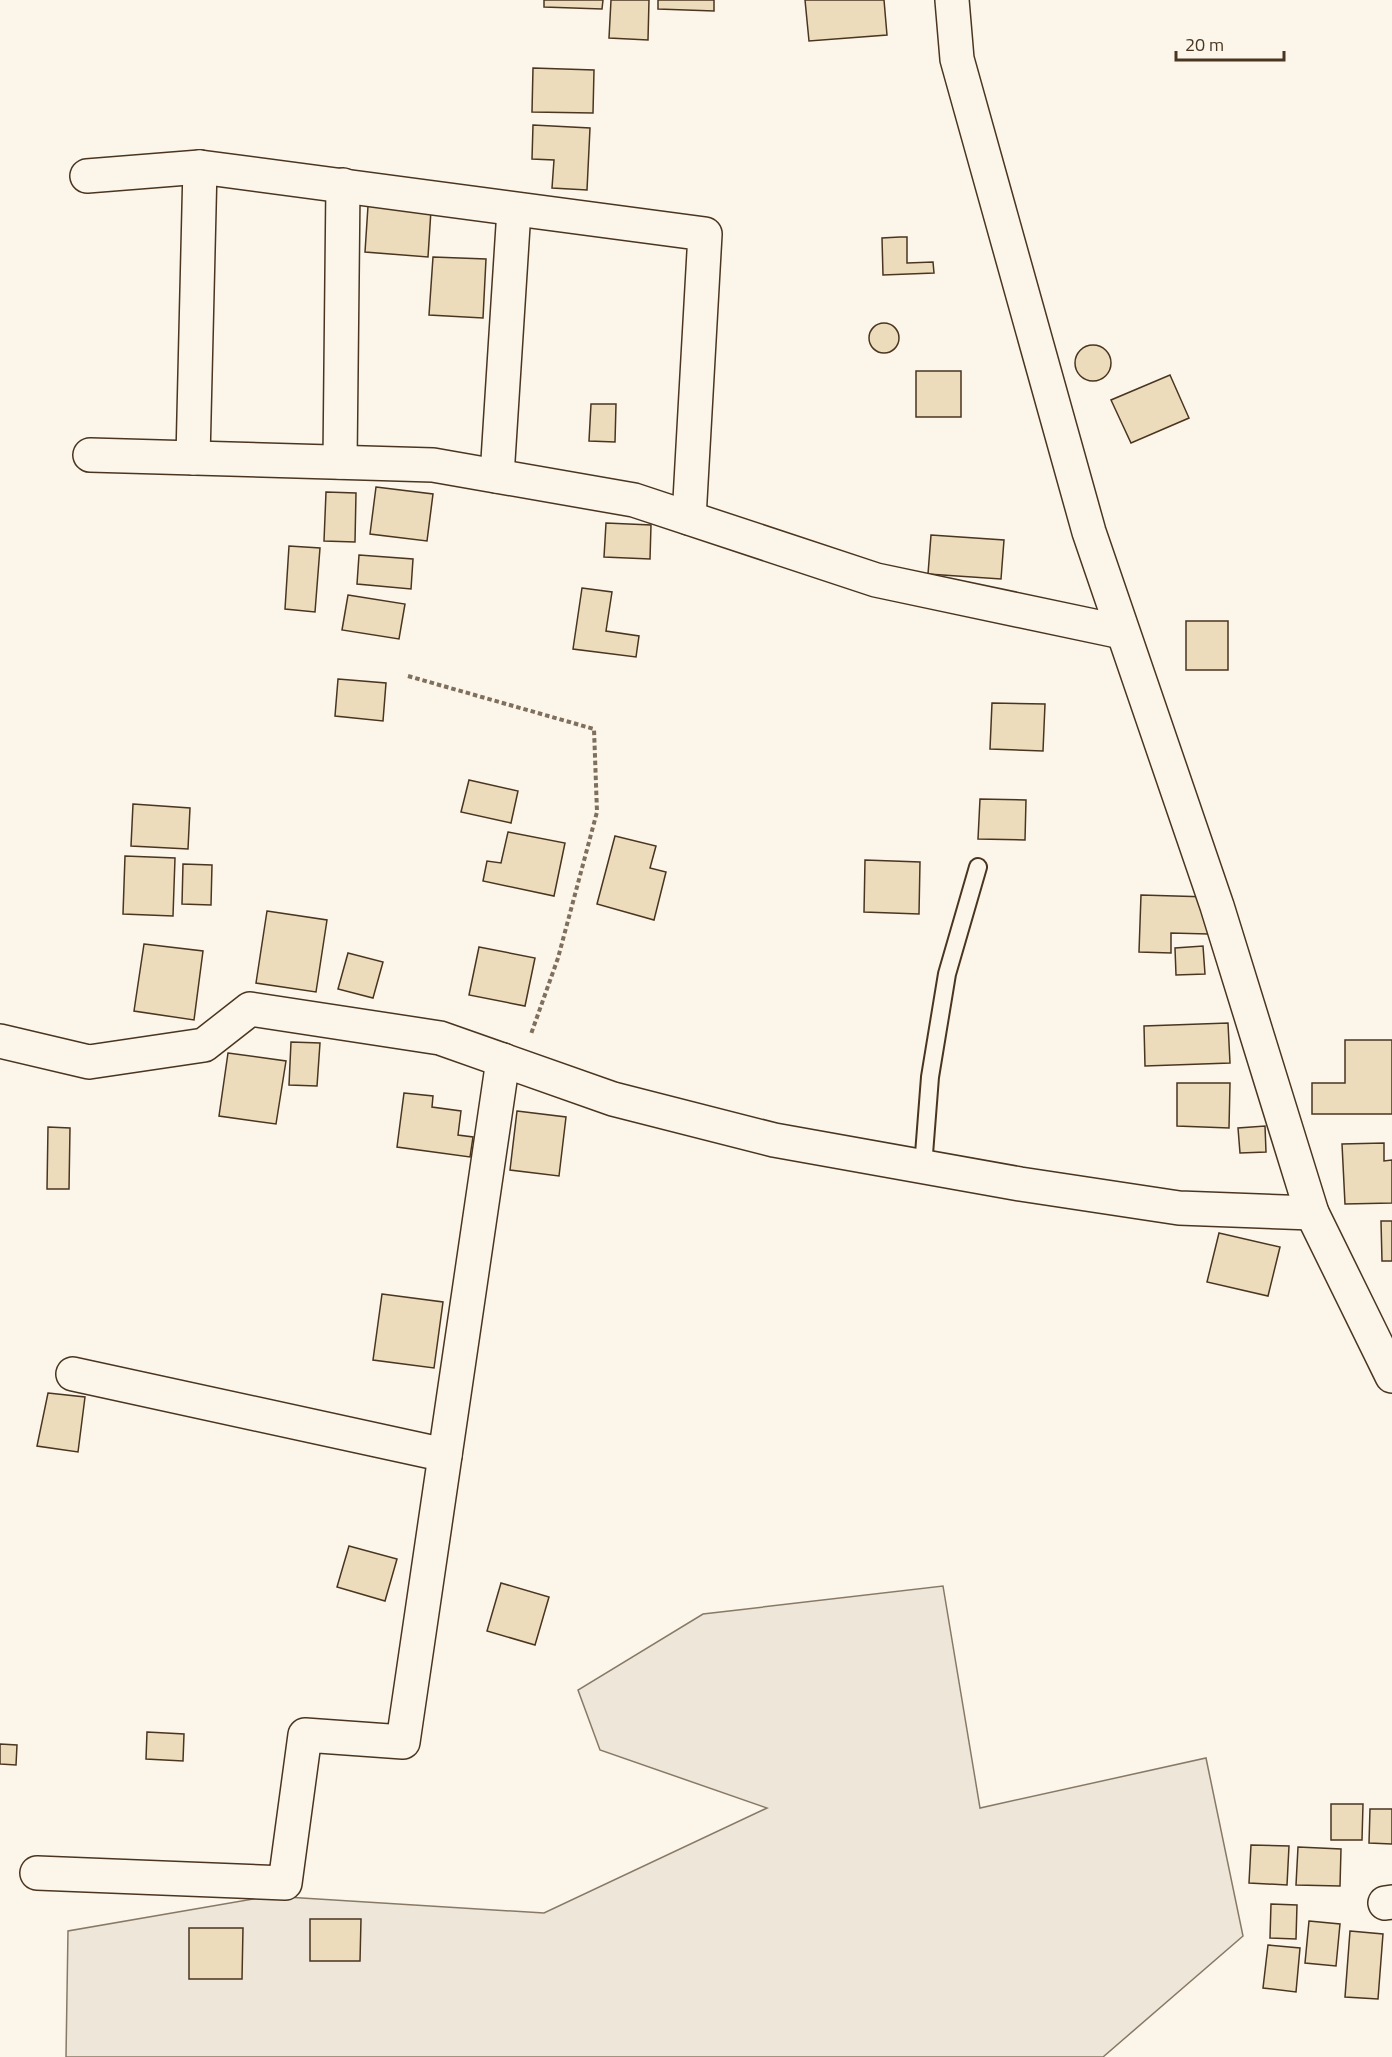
<svg xmlns="http://www.w3.org/2000/svg" width="1392" height="2057" viewBox="0 0 1392 2057" font-family="'Titillium Web',sans-serif">
<rect width="100%" height="100%" fill="#fbf6e9"/>
<path fill="#ede6d9" stroke="#887966" stroke-width="1.5" d="M943,1586L980,1808L1206,1758L1243,1936L1103,2057H66L68,1931L270,1896L544,1913L767,1808L600,1750L578,1690L703,1614Z"/>
<g fill="#ecdcbc" stroke="#4a3520" stroke-width="1.5">
<path d="M544,0H603L602,9L544,7Z"/>
<path d="M611,0H649L648,40L609,38Z"/>
<path d="M658,0H714V11L658,9Z"/>
<path d="M805,0H884L887,35L809,41Z"/>
<path d="M533,68L594,70L593,113L532,112Z"/>
<path d="M533,125L590,128L587,190L552,188L554,160L532,159Z"/>
<path d="M368,206L431,210L428,257L365,252Z"/>
<path d="M900,237H907V263L933,262L934,273L883,275L882,238Z"/>
<path d="M433,257L486,259L483,318L429,315Z"/>
<circle cx="884" cy="338" r="15"/>
<circle cx="1093" cy="363" r="18"/>
<rect x="916" y="371" width="45" height="46"/>
<path d="M1170,375L1189,418L1131,443L1111,400Z"/>
<path d="M591,404H616L615,442L589,441Z"/>
<path d="M376,487L433,494L427,541L370,534Z"/>
<path d="M326,492L356,493L355,542L324,541Z"/>
<path d="M606,523L651,525L650,559L604,557Z"/>
<path d="M931,535L1004,540L1001,579L928,574Z"/>
<path d="M289,546L320,548L315,612L285,609Z"/>
<path d="M359,555L413,559L411,589L357,584Z"/>
<path d="M582,588L612,592L606,631L639,636L636,657L573,649Z"/>
<path d="M348,595L405,604L399,639L342,630Z"/>
<rect x="1186" y="621" width="42" height="49"/>
<path d="M338,679L386,683L383,721L335,716Z"/>
<path d="M992,703L1045,704L1043,751L990,749Z"/>
<path d="M469,780L518,791L511,823L461,812Z"/>
<path d="M980,799L1026,800L1025,840L978,839Z"/>
<path d="M133,804L190,808L188,849L131,846Z"/>
<path d="M508,832L565,843L554,896L483,881L487,861L501,863Z"/>
<path d="M615,836L656,846L650,868L666,872L654,920L597,904Z"/>
<path d="M125,856L175,858L173,916L123,914Z"/>
<path d="M865,860L920,862L919,914L864,912Z"/>
<path d="M183,864L212,865L211,905L182,904Z"/>
<path d="M1141,895L1209,897L1208,934L1171,933V953L1139,952Z"/>
<path d="M267,911L327,920L316,992L256,983Z"/>
<path d="M144,944L203,951L194,1020L134,1011Z"/>
<path d="M1203,946L1205,974L1176,975L1175,948Z"/>
<path d="M479,947L535,958L525,1006L469,995Z"/>
<path d="M348,953L383,962L373,998L338,989Z"/>
<path d="M1228,1023L1230,1063L1145,1066L1144,1026Z"/>
<path d="M1345,1040H1392V1114H1312V1083H1345Z"/>
<path d="M291,1042L320,1043L317,1086L289,1085Z"/>
<path d="M228,1053L286,1061L276,1124L219,1116Z"/>
<path d="M1177,1083H1230L1229,1128L1177,1126Z"/>
<path d="M404,1093L433,1096L432,1107L461,1111L458,1135L473,1137L470,1157L397,1147Z"/>
<path d="M517,1111L566,1117L559,1176L510,1170Z"/>
<path d="M1265,1126L1266,1152L1240,1153L1238,1128Z"/>
<path d="M48,1127L70,1128L69,1189H47Z"/>
<path d="M1384,1143V1161L1392,1160V1203L1345,1204L1342,1144Z"/>
<path d="M1381,1221H1392V1261H1382Z"/>
<path d="M1219,1233L1280,1247L1268,1296L1207,1282Z"/>
<path d="M382,1294L443,1302L434,1368L373,1360Z"/>
<path d="M48,1393L85,1397L78,1452L37,1446Z"/>
<path d="M349,1546L397,1559L385,1601L337,1587Z"/>
<path d="M501,1583L549,1597L535,1645L487,1631Z"/>
<path d="M147,1732L184,1734L183,1761L146,1759Z"/>
<path d="M0,1744L17,1745L16,1765L0,1764Z"/>
<path d="M1331,1804H1363L1362,1840H1331Z"/>
<path d="M1370,1809H1392V1844L1369,1843Z"/>
<path d="M1251,1845L1289,1846L1287,1885L1249,1883Z"/>
<path d="M1298,1847L1341,1849L1340,1886L1296,1885Z"/>
<path d="M1271,1904L1297,1905L1296,1939L1270,1938Z"/>
<path d="M310,1919H361L360,1961H310Z"/>
<path d="M1309,1921L1340,1924L1336,1966L1305,1963Z"/>
<path d="M189,1928H243L242,1979H189Z"/>
<path d="M1350,1931L1383,1934L1378,1999L1345,1997Z"/>
<path d="M1268,1945L1300,1948L1296,1992L1263,1988Z"/>
</g>
<g fill="none" stroke-linecap="round" stroke-linejoin="round">
<defs>
<path id="lane" d="M923,1167L930,1077L947,974L978,867"/>
<g id="street">
<path d="M952,0L957,59L1089,532L1217,906L1312,1213L1392,1376"/>
<path d="M87,176L200,167L705,234L689,518"/>
<path d="M90,455L433,465L634,500L876,580L1122,632"/>
<path d="M193,458L200,167"/>
<path d="M340,462L343,185"/>
<path d="M497,476L514,210"/>
<path d="M0,1041L89,1062L204,1045L250,1009L440,1038L613,1099L774,1140L1020,1184L1179,1208L1312,1213"/>
<path d="M73,1374L445,1455"/>
<path d="M37,1873L285,1883L305,1735L403,1742L503,1060"/>
<path d="M1385,1903L1392,1902"/>
</g>
</defs>
<use href="#lane" stroke="#4a3520" stroke-width="20"/>
<use href="#street" stroke="#4a3520" stroke-width="36"/>
<path stroke="#7f6f5c" stroke-width="4" stroke-dasharray="4.5 3" stroke-linecap="butt" d="M408,676L594,729L597,812L558,958L531,1034"/>
<use href="#lane" stroke="#fbf6e9" stroke-width="16"/>
<use href="#street" stroke="#fbf6e9" stroke-width="33"/>
</g>
<path d="M1176 51v9h108v-9" fill="none" stroke="#4a3520" stroke-width="3"/>
<text x="1185" y="51" font-size="18" fill="#4a3520" stroke="#fbf6e9" stroke-width="4.5" paint-order="stroke">20 m</text>
</svg>
